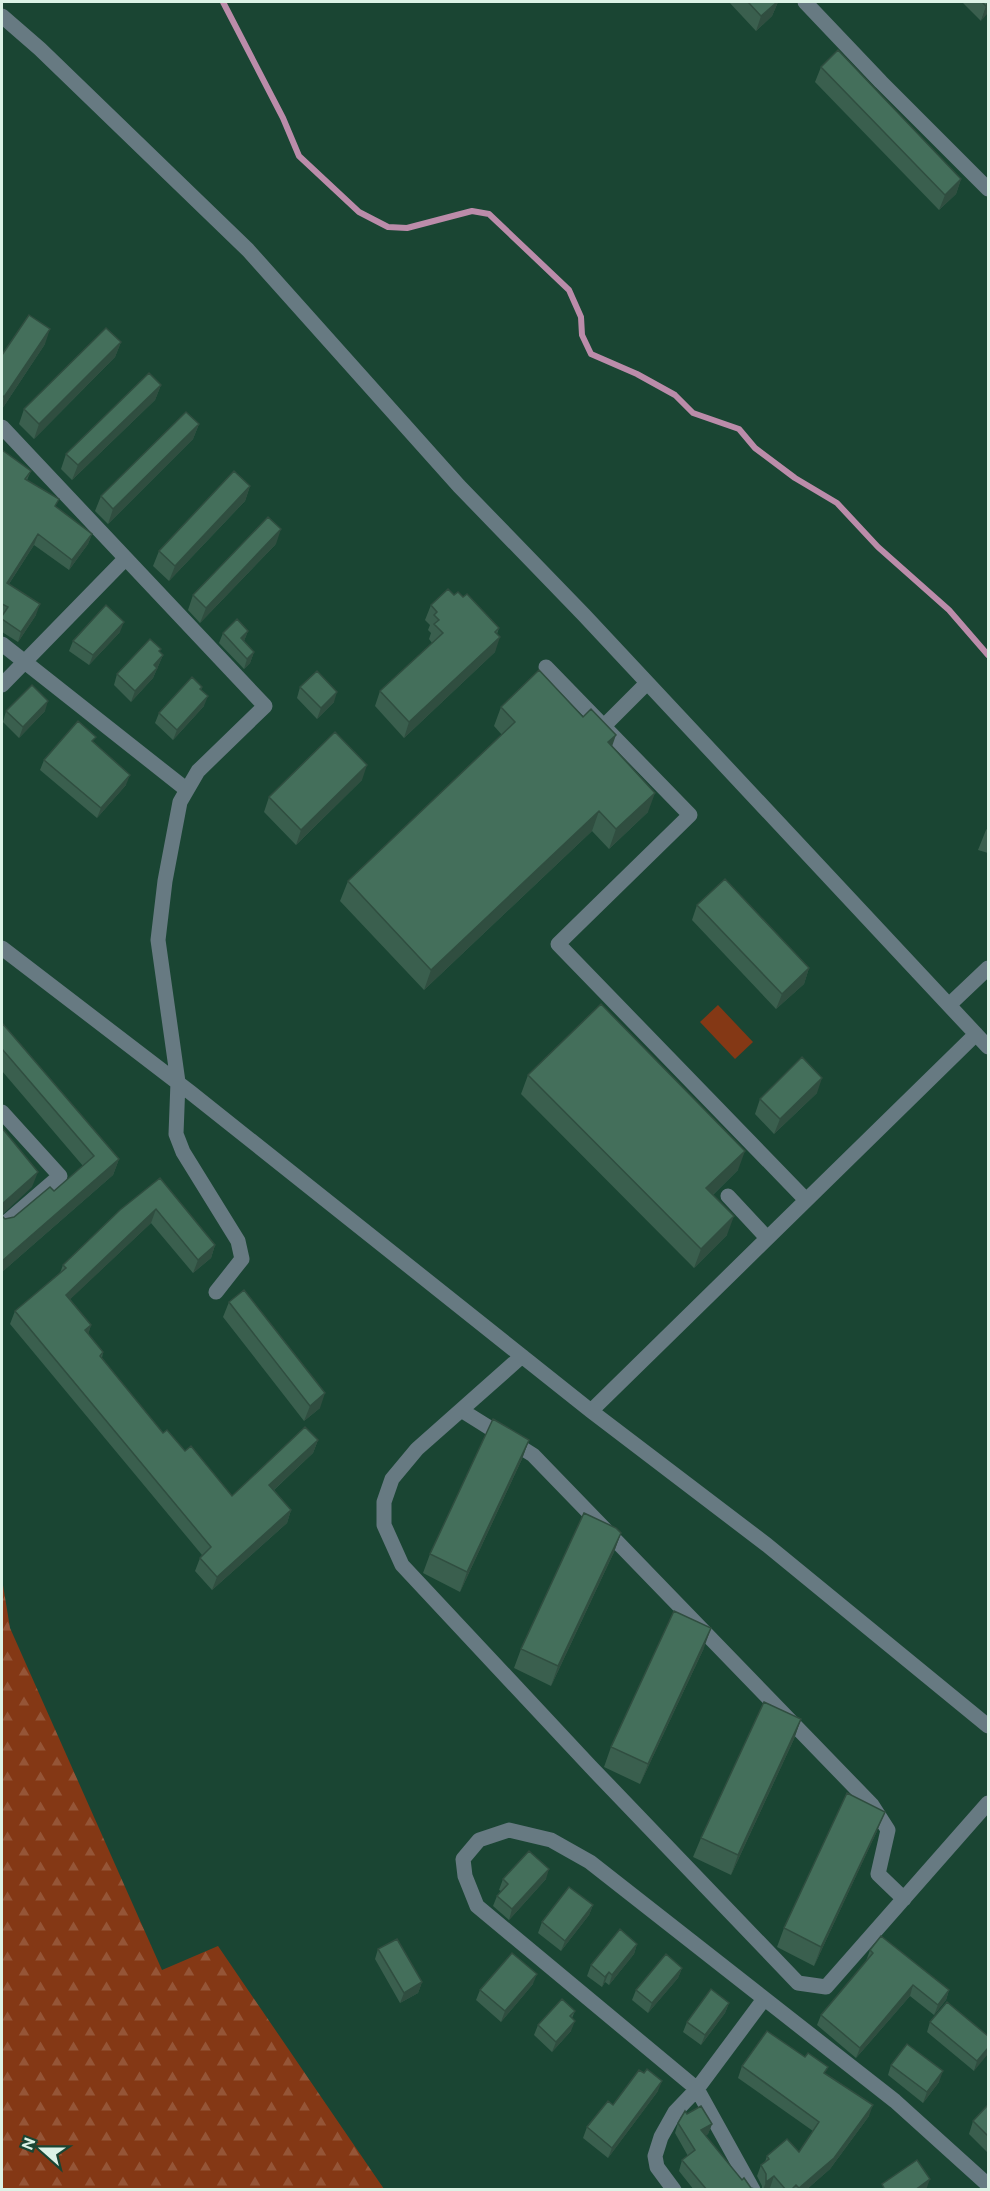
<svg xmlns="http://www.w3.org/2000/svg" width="990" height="2191" viewBox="0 0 990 2191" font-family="Ubuntu,sans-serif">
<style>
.forest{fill:url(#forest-firs)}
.pitch{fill:#843815}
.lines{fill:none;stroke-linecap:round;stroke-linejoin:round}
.stream{stroke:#bb8caa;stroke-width:6}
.minor{stroke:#677a82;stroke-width:15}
.wall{fill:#3a5f4e}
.shaded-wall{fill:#304e40}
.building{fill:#446f5b;stroke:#304e40;stroke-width:1.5}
</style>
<defs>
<pattern id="forest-firs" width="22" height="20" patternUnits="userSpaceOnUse" patternTransform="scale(1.5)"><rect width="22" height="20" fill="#843815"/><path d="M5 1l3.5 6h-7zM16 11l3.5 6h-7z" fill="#955537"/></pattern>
</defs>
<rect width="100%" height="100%" fill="#1a4533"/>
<!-- forest -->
<path class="forest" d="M2,1579l8,49 152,342 56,-24 166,243h-382z"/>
<!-- pitch -->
<path class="pitch" d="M718,1005l35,37 -18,17 -35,-37z"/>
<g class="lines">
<!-- stream -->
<path class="stream" d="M223,2l60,116 16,38 60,56 29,15 19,1 65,-17 17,3 80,76 12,27 1,18 9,19 46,20 38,21 18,18 46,16 16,19 40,30 42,25 41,44 71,63 39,45"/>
<!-- minor -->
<path class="minor" d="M805,2l76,80 107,107
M2,16l38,33 208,201 211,236 125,129 404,432
M2,427l263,279 -67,65 -18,31 -15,79 -7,59 20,142 -2,52 7,18 55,89 4,18 -26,33
M2,644l185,146
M546,667l144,148 -132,129 248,256
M2,685l123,-126
M604,726l43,-43
M2,948l188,144 401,319 176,134 221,181
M949,1005l39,-37
M2,1112l58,64 -58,50
M728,1196l39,42
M522,1356l-105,93 -25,30 -8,23v23l18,40 188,201 208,217 28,4 162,-184
M461,1410l72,45 339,350 16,25 -10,44 26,25
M591,1411l385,-377
M674,2190l-17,-23 -2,-11 6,-19 14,-25 22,-23 67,-90
M753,2190l-56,-101 -220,-183 -12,-30 -2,-17 16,-19 30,-10 42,10 39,22 305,239 93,84"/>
</g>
<!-- wall -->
<path class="wall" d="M729,2h49l-6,14 -16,15z
M962,2h26l-7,19z
M821,67l140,112 -5,15 -17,16 -124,-128z
M121,342l-6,15 -81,82 -15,-15 5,-15z
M45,344l-43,65v-54z
M161,385l-6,15 -83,80 -11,-11 5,-15z
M199,424l-6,15 -85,85 -13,-13 6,-15z
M2,450l29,21 -4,9 29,27 36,27 -4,10 -19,26 -35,-25 -25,39 27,31 -18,27 -16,-10z
M250,486l-5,15 -76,80 -16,-15 6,-15z
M276,544l-76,79 -12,-13 5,-15z
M454,595l9,2 36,31 -2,6 -2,18 -91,86 -29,-32 5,-15 52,-48 -3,-4 2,-6 -3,-3 2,-5 -5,-5 6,-15z
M248,631l-4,10 10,11 -4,11 -6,6 -25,-26 4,-10z
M120,632l-31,33 -20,-14 4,-10z
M161,649l-2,3 4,3 -10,23 -22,24 -17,-17 3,-11z
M202,687l-1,3 3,16 -31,34 -18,-17 4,-10z
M300,687l34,15 -17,17 -20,-21z
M501,707l111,40 36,65 -39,37 -17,-18 -168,159 -84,-89 8,-20 154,-146 -8,-9z
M6,711h39l-26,27 -16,-16z
M94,742l32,43 -29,33 -57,-48 4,-10z
M362,780l-66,65 -32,-33 5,-15z
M988,828v25l-10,-3 8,-20z
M697,905l112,63 -5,16 -28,25 -84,-89z
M2,1023l117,136 -6,16 -111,97 3,-53 9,-2 40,-26 29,-25 -81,-95z
M528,1075l210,95 -25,25 14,40 -33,33 -173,-174z
M817,1093l-43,41 -19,-20 5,-15z
M160,1178l55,67 -4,13 -18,15 -42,-50 -81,76 21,26 -3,9 15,18 -1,6 61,75 22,18 47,45 86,-56 -5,13 -39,37 17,20 -4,13 -75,67 -17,-19 5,-13 2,-3 -192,-231 5,-13 45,-38 3,-8z
M229,1302l91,106 -16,13 -81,-104z
M529,1440l-7,19 -62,133 -37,-19 7,-19z
M621,1533l-7,19 -63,134 -37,-18 7,-19z
M704,1648l-64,136 -36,-17 7,-20z
M801,1719l-7,20 -63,136 -38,-18 8,-19z
M877,1831l-63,135 -37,-19 7,-19z
M503,1879h43l-37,41 -16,-14 4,-10 4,-5 -2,-1z
M593,1905l-4,10 -28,36 -23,-18 4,-11z
M637,1944l-3,10 -25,31 -4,-3 -3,5 -15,-11 4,-11z
M378,1949l44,33 -4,11 -18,10 -25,-44z
M870,1950l79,40 -3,10 -12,15 -24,-19 -54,62 -39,-33 4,-10 46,-54h-1z
M682,1968l-4,10 -30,35 -16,-13 4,-10z
M533,1984l-32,38 -25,-22 4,-10z
M729,2003l-4,10 -24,32 -18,-13 4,-10z
M575,2011l-3,7 -1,13 -19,21 -18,-17 4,-10z
M930,2022l58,14 -14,35 -47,-39z
M891,2065l48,17 -16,21 -35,-28z
M742,2066l83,8 44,42 -39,53 -24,21h-34l-2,-2 -2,2h-6v-4l-5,-10 4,-11 4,-3 2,-6 32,-4 14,-21 -75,-53z
M658,2091l-50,67 -25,-20 4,-11 26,-22z
M988,2105v48l-19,-19 4,-13z
M687,2114l25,10 -4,10 -3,2 37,44 9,8 7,2h-64l-15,-19 3,-11 6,-4 -13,-23 3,-10z"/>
<!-- shaded-wall -->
<path class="shaded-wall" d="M778,2l-6,14 -16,15 5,-15z
M988,3v10l-7,8 5,-15z
M961,179l-5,15 -17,16 6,-15z
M50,329l-5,15 -43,65v-4l2,-8z
M121,342l-6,15 -81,82 5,-15z
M161,385l-6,15 -83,80 6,-15z
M199,424l-6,15 -85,85 5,-15z
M250,486l-5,15 -76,80 6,-15z
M281,529l-5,15 -76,79 6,-15z
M38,534l-4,11 -31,48 4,-10z
M92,534l-4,10 -19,26 3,-10z
M40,604l-4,11 -18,27 3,-10z
M124,622l-4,10 -31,33 4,-10z
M248,631l-4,10 -3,-3z
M500,637l-5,15 -91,86 5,-16z
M254,652l-4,11 -6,6 3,-10z
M163,655l-10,23 -22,24 4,-11 19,-26z
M337,692l-3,10 -17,17 4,-11z
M208,696l-4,10 -31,34 4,-10z
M48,701l-3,10 -26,27 4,-11z
M616,735l-7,20 -1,-13z
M367,765l-5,15 -66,65 5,-15z
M130,775l-4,10 -29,33 4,-10z
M655,793l-7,19 -39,37 7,-20z
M599,811l-7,20 -168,159 7,-20z
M809,968l-5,16 -28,25 6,-15z
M822,1078l-5,15 -43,41 6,-15z
M745,1151l-7,19 -39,38 7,-20z
M119,1159l-6,16 -111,97v-11z
M38,1172l-6,15 -30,28v-11z
M156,1209l-5,14 -90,85 5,-13z
M734,1216l-7,19 -33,33 7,-19z
M215,1245l-4,13 -18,15 5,-13z
M91,1325l-4,13 -2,-8z
M325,1393l-5,15 -16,13 6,-15z
M318,1440l-5,13 -48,45 4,-13z
M529,1440l-7,19 -62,133 7,-20z
M291,1510l-4,13 -75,67 5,-13z
M621,1533l-7,19 -63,134 7,-20z
M711,1628l-7,20 -64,136 8,-20z
M801,1719l-7,20 -63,136 7,-20z
M885,1812l-8,19 -63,135 7,-19z
M549,1869l-3,10 -37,41 3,-11z
M593,1905l-4,10 -28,36 4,-10z
M637,1944l-3,10 -25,31 3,-10z
M682,1968l-4,10 -30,35 4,-10z
M609,1972l-4,10 -3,5 3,-10z
M537,1974l-4,10 -32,38 4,-11z
M422,1982l-4,11 -18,10 4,-10z
M913,1985l-3,11 -54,62 4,-10z
M949,1990l-3,10 -12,15 4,-10z
M729,2003l-4,10 -24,32 4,-10z
M575,2021l-4,10 -19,21 4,-10z
M988,2048v6l-14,17 3,-10z
M943,2071l-4,11 -16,21 4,-11z
M662,2081l-4,10 -50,67 4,-10z
M873,2105l-4,11 -39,53 -24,21h-8z
M712,2124l-4,10 -11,7 4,-11z
M774,2176l-4,12 -2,2h-5l3,-8z
M930,2179l-4,11h-11z"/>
<!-- building -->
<path class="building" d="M748,2h29l-16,14z
M982,2h6v1l-2,3z
M838,50l123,129 -16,16 -124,-128z
M29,315l21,14 -46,68 -2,-2v-40z
M106,328l15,14 -82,82 -15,-15z
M149,373l12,12 -83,80 -12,-11z
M186,412l13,12 -86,85 -12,-13z
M2,450l29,21 -6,8 34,20 -4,7 37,28 -20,26 -34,-26 -31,49 33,21 -19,28 -19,-13v-3l6,-9 -6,-3z
M234,471l16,15 -75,80 -16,-15z
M268,517l13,12 -75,79 -13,-13z
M448,589l6,6 4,-3 5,5 4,-3 32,34 -4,4 5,5 -91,85 -29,-31 63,-58 -9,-9 5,-4 -5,-5 3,-3 -6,-7z
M106,605l18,17 -31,33 -20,-14z
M237,619l11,12 -7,7 13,14 -7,7 -24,-26z
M150,639l11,10 -2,2 4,4 -9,10 3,3 -22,23 -18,-17z
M539,670l44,47 8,-8 25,26 -8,7 47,51 -39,36 -17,-18 -168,159 -83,-89 167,-159 -14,-15z
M317,671l20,21 -16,16 -21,-21z
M192,677l10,10 -2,2 8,7 -31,34 -18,-17z
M32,685l16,16 -25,26 -17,-16z
M78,721l18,16 -4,4 38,34 -29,33 -57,-48z
M335,732l32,33 -66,65 -32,-33z
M725,879l84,89 -27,26 -85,-89z
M601,1004l144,147 -39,37 28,28 -33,33 -173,-174z
M2,1023l117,136 -117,102v-45l3,3 9,-2 36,-30 4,4 40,-35 -92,-107z
M802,1057l20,21 -42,41 -20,-20z
M2,1128l36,44 -36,32z
M160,1178l55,67 -17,15 -42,-51 -90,86 25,30 -6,5 18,22 -3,4 63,77 4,-3 18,21 6,-5 41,50 73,-69 13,13 -49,45 22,25 -74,67 -17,-19 11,-11 -196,-236 51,-43 -3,-3 57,-55z
M244,1290l81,103 -15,13 -81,-104z
M493,1419l36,21 -62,132 -37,-18z
M584,1513l32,15 5,5 -63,133 -37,-17z
M674,1611l37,17 -63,136 -37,-17z
M764,1702l37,17 -63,136 -37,-17z
M847,1793l38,19 -64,135 -37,-19z
M529,1851l20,18 -37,40 -15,-13 11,-12 -5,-5z
M569,1887l24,18 -28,36 -23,-19z
M620,1929l17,15 -25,31 -3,-3 -4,5 -14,-12z
M881,1936l68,54 -11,15 -25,-20 -53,63 -39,-33 52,-62 -3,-3z
M397,1939l25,43 -18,11 -26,-44z
M512,1953l25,21 -32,37 -25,-21z
M666,1954l16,14 -30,35 -16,-13z
M711,1989l18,14 -24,32 -18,-13z
M562,1999l13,12 -5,5 5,5 -19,21 -18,-17z
M947,2002l41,34v12l-11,13 -47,-39z
M767,2031l38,26 3,-4 20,14 -4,6 49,32 -39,53 -35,30 -3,-3 -5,5h-5l-12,-14 -8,6v-8l-5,-9 8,-6 -2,-3 20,-17 12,13 20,-30 -77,-56z
M907,2044l36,27 -16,21 -36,-27z
M647,2069l15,12 -50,67 -25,-21 21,-26 5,4 26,-35 5,3z
M988,2105v31l-15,-15z
M701,2106l11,18 -11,6 41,50 2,-2 7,10 7,2h-51l-25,-30 13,-10 -17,-27 7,-12 2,3z
M917,2160l13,19 -15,11h-30l-3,-6z"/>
<!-- border -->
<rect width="990" height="2191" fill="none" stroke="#dcf2e6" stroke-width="6"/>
<!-- north arrow -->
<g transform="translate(42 2149) rotate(291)" stroke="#1a4533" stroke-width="4.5" paint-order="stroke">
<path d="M0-4.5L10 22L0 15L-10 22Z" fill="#dcf2e6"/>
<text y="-9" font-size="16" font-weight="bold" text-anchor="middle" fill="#dcf2e6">N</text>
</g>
</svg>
